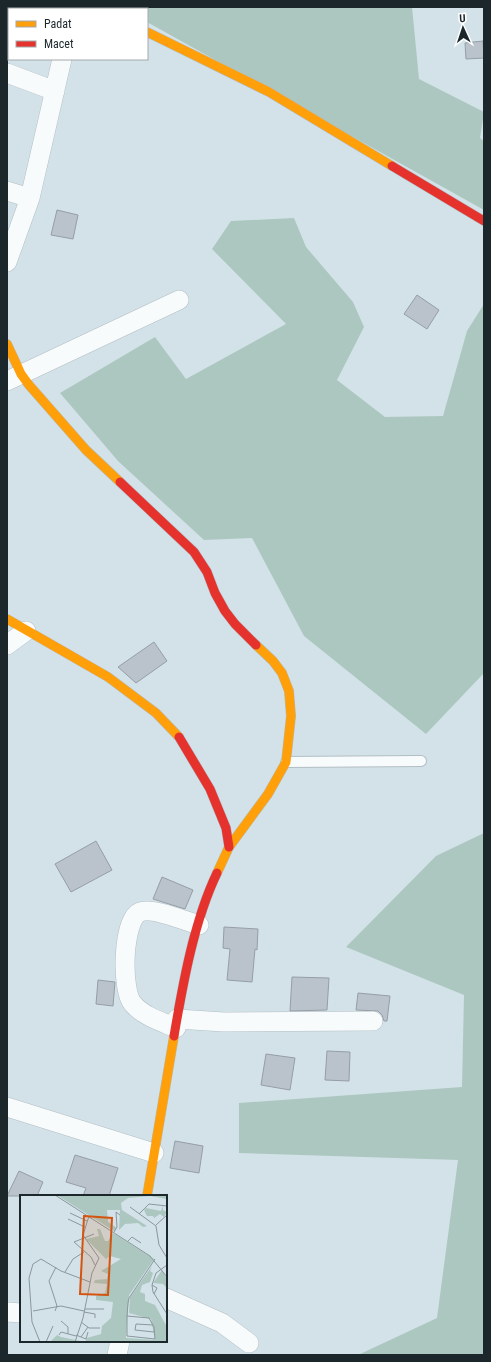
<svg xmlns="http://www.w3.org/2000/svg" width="491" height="1362" viewBox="0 0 491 1362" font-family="'Roboto Condensed',sans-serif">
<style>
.forest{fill:#acc7bf}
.building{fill:#bac3cb;stroke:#959ea5}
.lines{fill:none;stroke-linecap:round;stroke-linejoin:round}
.lane-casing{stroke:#b2bec4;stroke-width:12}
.street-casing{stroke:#b2bec4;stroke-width:20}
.slow-casing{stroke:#b2bec4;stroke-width:10}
.jam-casing{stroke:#b2bec4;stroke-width:10}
.lane{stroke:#f8fbfc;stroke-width:10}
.street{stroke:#f8fbfc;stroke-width:19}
.slow{stroke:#ff9f0a;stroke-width:9}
.jam{stroke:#e5322d;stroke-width:9}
.inset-road{fill:none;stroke:#8a979d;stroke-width:1}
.view{fill:#d4540f;fill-opacity:0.15;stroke:#d4540f;stroke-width:2}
.inset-edge{fill:none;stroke:#1c272c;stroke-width:2}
</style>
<rect width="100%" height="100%" fill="#d3e2e9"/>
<!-- forest -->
<path class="forest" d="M120,7h292l7,72 65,33 -4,26 4,3v69l-337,-188v-13h-23z
M294,218l12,29 47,55 11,25 -27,53 48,37 58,-1 24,-85 17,-27v369l-58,61 -122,-98 -52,-98 -48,2 -86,-79 -58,-68 95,-56 31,42 100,-55 -74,-75 19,-28z
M484,833v522h-126l79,-37 21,-158 -219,-7v-50l223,-16 2,-92 -118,-48 90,-91z"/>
<!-- building -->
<path class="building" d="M483,41l1,17 -18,1 -1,-16z
M57,210l21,5 -5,24 -22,-4z
M417,295l22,15 -12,19 -23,-15z
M154,642l13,19 -31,22 -18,-16z
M96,841l16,29 -41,22 -16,-28z
M162,877l31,13 -8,19 -32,-10z
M224,927l34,2 -1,21 -2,-1 -3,33 -25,-2 3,-31 -7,-1z
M292,977l37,1 -2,32 -37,1z
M98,980l17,2 -2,24 -17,-2z
M358,993l32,3 -3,25h-3l-2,-6 -4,-4 -22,-1z
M327,1051l23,1 -1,29 -24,-1z
M266,1054l29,4 -5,32 -29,-5z
M175,1141l28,5 -4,27 -29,-5z
M75,1155l43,13 -9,28h-26l3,-8 -20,-6z
M19,1171l24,11 -6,14h-30z"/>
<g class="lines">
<defs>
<path id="lane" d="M286,762l135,-1"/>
<path id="street" d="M95,7l4,2
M75,9v-2
M7,73l48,18
M7,191l23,7
M7,262l23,-64 32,-139
M7,381l172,-81
M7,645l19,-14
M177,1019l47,3 149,-1
M176,1028c-14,-6 -33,-12 -43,-24 -12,-13 -11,-84 7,-92 12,-5 45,9 59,13
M7,1107l147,46
M166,1298l56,25 27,20
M7,1312l14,1
M117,1355l3,-14"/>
<path id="slow" d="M147,32l122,60 123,74
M7,344l14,30 8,11 57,65 34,32
M7,619l101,58 48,36 23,24
M217,873l12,-26 39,-53 18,-32 5,-46 -2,-25 -7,-18 -9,-12 -17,-16
M147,1196l27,-160"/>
<path id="jam" d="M392,166l92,55
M120,482l74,70 13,20 8,21 10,18 10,13 21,21
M179,737l31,52 16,39 3,19
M174,1036c9,-53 20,-115 43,-163"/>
</defs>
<!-- lane casing -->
<use href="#lane" class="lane-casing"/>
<!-- street casing -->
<use href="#street" class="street-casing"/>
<!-- slow casing -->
<use href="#slow" class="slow-casing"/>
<!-- jam casing -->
<use href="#jam" class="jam-casing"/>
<!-- lane -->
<use href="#lane" class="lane"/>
<!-- street -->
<use href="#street" class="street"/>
<!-- slow -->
<use href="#slow" class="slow"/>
<!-- jam -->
<use href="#jam" class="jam"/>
</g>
<!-- overview -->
<g transform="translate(20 1195)">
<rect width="147" height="147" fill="#d3e2e9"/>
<path d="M37,0h110v4l-17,-3 -22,2 -7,5 1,7 25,16 -4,1 -5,-4 -13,1 -6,6 1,-20h-13l1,12 9,6 -3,3zM143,11v4l4,2 -3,5 -4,-3 -6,4 -1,-2h-6l-3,-6 2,-2 15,3zM77,34h3l5,12h3l5,-8 41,26 -25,36 -3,43 29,2 -4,-21 -22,-6 1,-16 22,-31 -2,5 3,2 -3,9 -8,3 -2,7 5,2v7l10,4 12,22v15h-82l2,-4 14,-4 1,-8 9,-8 2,-16 -17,-2v-4l9,-3 2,-9 -13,-1 1,-3 12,-1 1,-5 -7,-3 20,-12 -11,-3 -4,3 -20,-20 13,-3zM142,75l5,9v9l-4,-4 -10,-1zM37,140l4,2 24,5h-35z" fill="#acc7bf"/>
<path class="inset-road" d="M35,0l95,61 17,21M110,12l26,19 3,19 8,13M50,18l17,8M119,19l10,-10 18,2M48,24l17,8M136,30l11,-10M94,37l3,-5 -1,-15 4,3M74,39l-20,8 17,15 4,8M108,46l4,-4 9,6M147,70l-11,8 -4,12 1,7 14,22M45,77l8,-13 11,-7M132,90l5,3 -3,6M65,114h19M13,116l28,-5 23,5M35,116l2,-5 -8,-25 7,-14M64,117l11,2v4M107,121l22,2 5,9 1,12 -28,-3v-20l1,-13 1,-5 26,-39M41,126l7,6v7M61,127l8,6h11M133,130l-17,-1 -1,6 19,2M39,140l2,-3 15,4M56,140l10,4 2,-7M61,142l7,-10M20,147l-8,-20 -3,-44 4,-14 8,-5 20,12 29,11M26,147l7,-16M55,147l8,-24 9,-45 7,-15 -16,-23 6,-19"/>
<path class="view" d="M64,21l28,2 -4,77 -28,-1z"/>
<rect width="147" height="147" class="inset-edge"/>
</g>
<!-- border -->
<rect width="491" height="1362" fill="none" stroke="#1c272c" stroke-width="16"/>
<!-- legend -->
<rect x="8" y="8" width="140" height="52" fill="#ffffff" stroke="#a4a9ab"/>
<rect x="16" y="21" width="20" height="6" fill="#ff9f0a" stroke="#a4a9ab"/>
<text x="44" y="28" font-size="12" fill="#1c272c">Padat</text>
<rect x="16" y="41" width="20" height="6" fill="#e5322d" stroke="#a4a9ab"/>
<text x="44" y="48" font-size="12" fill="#1c272c">Macet</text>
<!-- north arrow -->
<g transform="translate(463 28) rotate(357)" stroke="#ffffff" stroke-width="3" paint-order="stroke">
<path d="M0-3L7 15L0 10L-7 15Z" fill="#1c272c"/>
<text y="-6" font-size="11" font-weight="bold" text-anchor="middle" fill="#1c272c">U</text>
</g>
</svg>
